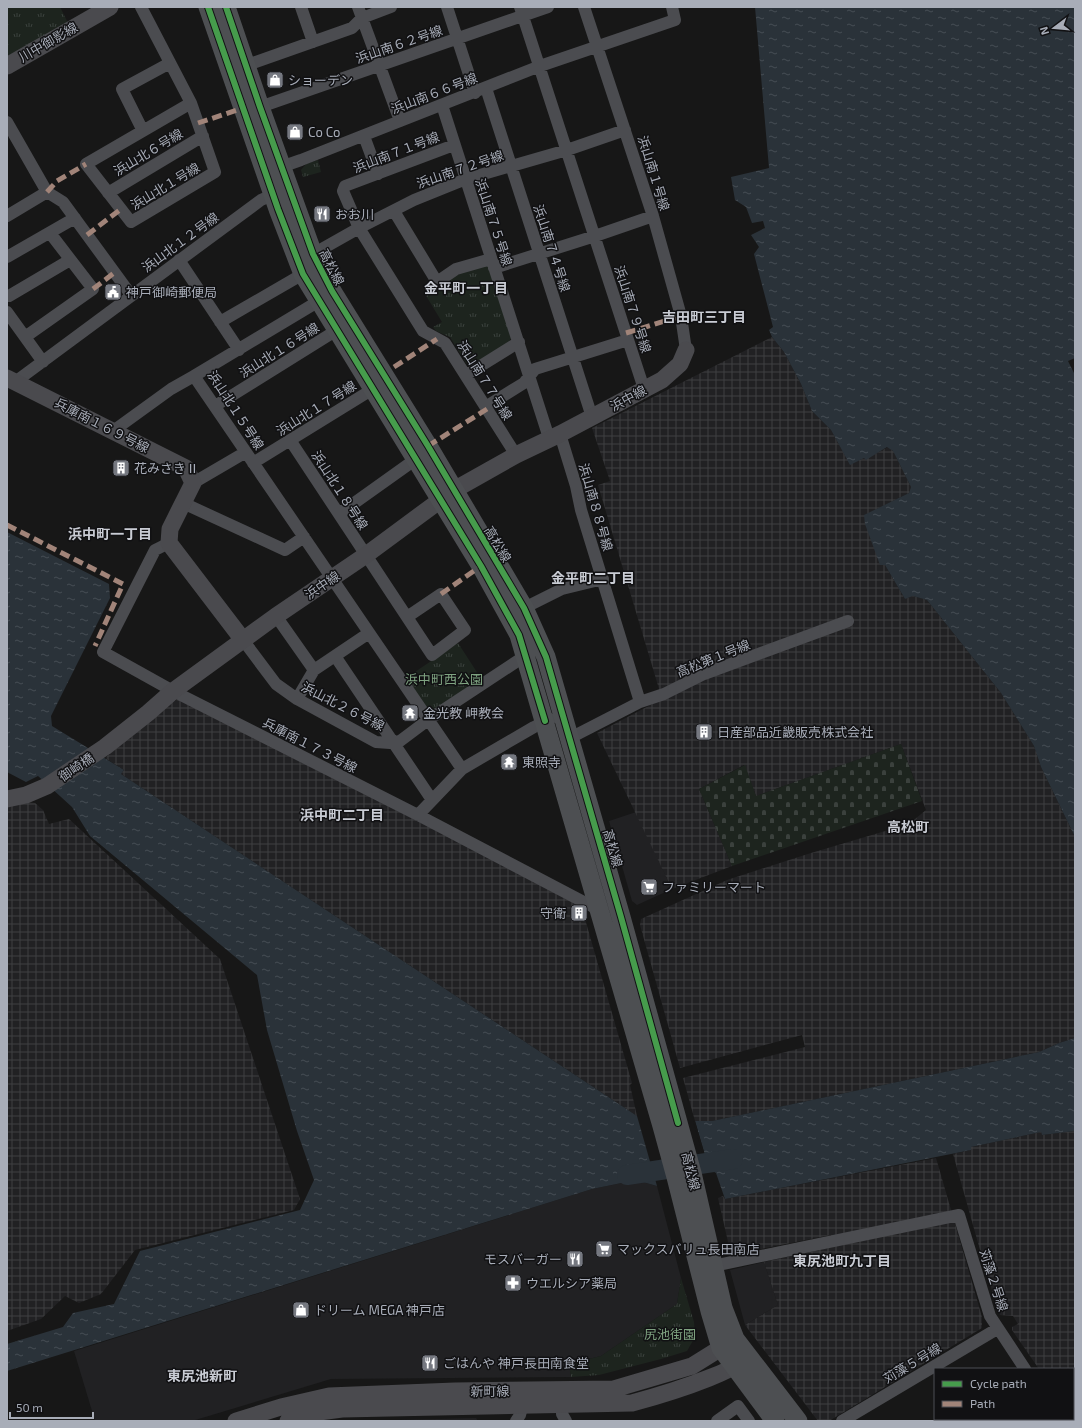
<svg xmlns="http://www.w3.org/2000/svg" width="1082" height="1428" viewBox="0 0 1082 1428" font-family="'Exo 2','Noto Sans JP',sans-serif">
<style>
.built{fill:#212123}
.industrial{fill:url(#industrial-grid)}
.grass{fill:url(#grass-tufts)}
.cemetery{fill:url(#cemetery-stones)}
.water{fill:url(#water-ripples)}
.pier{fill:#171717}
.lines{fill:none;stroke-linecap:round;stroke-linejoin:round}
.river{stroke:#2a3239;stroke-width:20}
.street{stroke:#4b4c50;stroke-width:12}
.secondary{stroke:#4a4a4e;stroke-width:17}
.primary{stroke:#4d4f52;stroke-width:19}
.quiet{stroke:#a18479;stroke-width:5;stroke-dasharray:10 5;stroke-linecap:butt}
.cycleway-casing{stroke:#111113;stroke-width:8}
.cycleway{stroke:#469c4c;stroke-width:6}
.labels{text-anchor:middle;stroke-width:3;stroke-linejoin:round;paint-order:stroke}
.street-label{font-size:13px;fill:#a8adb8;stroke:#111113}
.poi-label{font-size:13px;fill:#a8adb8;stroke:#111113;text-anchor:start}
.park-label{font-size:13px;fill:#7fa381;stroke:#111113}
.neighbourhood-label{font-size:14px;font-weight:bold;fill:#c9ccd4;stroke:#111113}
</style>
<defs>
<pattern id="industrial-grid" width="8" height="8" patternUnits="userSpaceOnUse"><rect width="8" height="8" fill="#212123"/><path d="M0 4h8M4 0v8" fill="none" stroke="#3e3f41"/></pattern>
<pattern id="grass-tufts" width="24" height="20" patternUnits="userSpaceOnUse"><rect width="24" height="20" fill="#1d241e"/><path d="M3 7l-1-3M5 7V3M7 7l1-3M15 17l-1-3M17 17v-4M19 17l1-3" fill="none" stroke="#3b413d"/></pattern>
<pattern id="cemetery-stones" width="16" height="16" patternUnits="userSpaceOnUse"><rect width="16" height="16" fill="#1d241e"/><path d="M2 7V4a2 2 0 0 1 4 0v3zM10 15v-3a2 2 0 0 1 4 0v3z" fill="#3b413d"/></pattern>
<pattern id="water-ripples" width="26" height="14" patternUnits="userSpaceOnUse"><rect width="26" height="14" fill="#2a3239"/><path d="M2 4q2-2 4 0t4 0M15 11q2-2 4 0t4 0" fill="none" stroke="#464d54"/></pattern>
</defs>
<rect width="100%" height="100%" fill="#171717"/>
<!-- built -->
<path class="built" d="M636,812l36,77 -35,16 -5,-4 -23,-80z
M636,1180l21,6 24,92 -4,26 -76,52 -32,8 2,13 -240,2 -139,42h-97l-21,-70 518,-162z
M764,1262l14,43 -33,20 -15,-55z
M476,1418l2,3h-96l14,-1z"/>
<!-- industrial -->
<path class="industrial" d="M772,337l12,15 17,32 11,27 19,19 19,34 14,-6 2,1 22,-12 5,4 18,36 -2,6 -44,22 20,50 20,34 8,-3 14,4 74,93 33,53 7,21 34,70v201l-16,5 -20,9 -327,69h-17l-12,-43 122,-31 -3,-12 -122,33 -40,-143 1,-6 86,-39 84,-27 98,-29 17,-14 -25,-66 -145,52 -12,-31 -45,24 33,77 -60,23 -75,-156 65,-34 -64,-214 12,-4 -18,-53z
M181,699l400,206 51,178 -2,2 7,31 -516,-342 3,-4 -19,-12 47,-39 17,-16z
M23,801l12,2 8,7 6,14 20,-5 151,140 80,240 -6,11 -159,40 -34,44 -22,9 -14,-7 -24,23 -34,12v-527z
M1075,1131v288l-2,-3v-47h-34l-27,-39v-3l6,-3 -5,-8 -13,-1 -13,-40 -34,-121 18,-4v-3l70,-15 1,3z
M936,1158l46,159v11l-153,93h-11l-73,-96 33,-20 -14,-43 69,-15 -2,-12 -100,20 -13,-57 5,-2 2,3z"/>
<!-- grass -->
<path class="grass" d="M7,7h53l9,18 -62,35z
M318,160l3,12 -18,5 -2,-7 5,-6z
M485,263l5,3 22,70 -3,6 -36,23 -7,-2 -16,-26 -14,-6 -3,-4 9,-5 -17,-28 32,-22z
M458,643l24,37 -52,35 -24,-37z
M681,1278l13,44 1,15 -8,14 -26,8 -62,16 -28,2 -2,-13 32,-8 76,-52z"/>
<!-- cemetery -->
<path class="cemetery" d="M901,744l21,57 -190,65 -33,-77 46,-24 11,31z"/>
<!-- water -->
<path class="water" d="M755,7h320v351l-7,3 7,14v462l-34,-70 -7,-21 -33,-53 -74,-93 -14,-4 -8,3 -20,-34h-5l-15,-41 -1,-9 45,-22 2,-6 -18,-36 -6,-4 -21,13 -2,-2 -14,7 -19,-35 -19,-19 -11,-27 -17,-32 -12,-15 -3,-7 4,-3 -19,-73 5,-7 -8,-12 14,-7 -2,-7 -11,2 -6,-16 -11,-7 -4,-23 38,-9z
M7,532l102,52 1,14 -59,118 1,10 72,44 -3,4 516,342 20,70 -21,-6 -44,9 -585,182v-27l56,-17 10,-14 41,-9 26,-53 160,-41 14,-30 -17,-49 -30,-101 -10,-55 -167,-139 -18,-29 -34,-31 -12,6 -19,-10z
M1075,1038v93l-33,4 -1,-3 -70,15v3l-246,49 -9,-26 -7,-4 -14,-48h17l327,-69 20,-9z"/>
<!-- pier -->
<path class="pier" d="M693,1121h2l14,48 -2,1z"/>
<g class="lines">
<!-- river -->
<path class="river" d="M627,1175l106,-16"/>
<!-- street -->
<path class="street" d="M141,7l50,96 24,69 -84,50 -45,-58 105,-61
M301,7l12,35
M358,7l42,114
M447,7l28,86
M520,7l124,382
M584,7l69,209 28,100 5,34
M247,65l105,-37 10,-10 29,-11
M486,88l106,329
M442,105l107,333
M260,107l288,-100
M7,122l40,70 16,10 68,93
M143,131l-21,-42 48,-26
M364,136l14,38
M454,145l-109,41 -2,5 16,37 64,103 22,12 71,112
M281,167l20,-7 239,-94 135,-46 -3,-13
M108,193l95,-57
M394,211l43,71 19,-13 35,-10
M7,216l40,-24
M313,254l46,-26 55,-28 52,-21 101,-29 58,-20
M7,257l68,-39
M179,260l60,90
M494,268l101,-32 58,-20
M9,296l61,-36
M319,301l-125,75 268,393
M7,312l36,50
M220,322l83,-48
M25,337l68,-48 -43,-56
M466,375l53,-33
M15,382l246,-182 18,-8
M215,406l122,-76
M487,409l3,-5 34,-21 11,-14 93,-29
M113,431l58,-42 23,-13
M560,434l16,52 5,24 59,192
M290,440l142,215 33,-25 -24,-36 -34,23
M253,463l120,-74
M193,483l53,-31
M183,503l102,47 19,-13
M339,514l77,-55
M169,543l-14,7 -52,102 70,39 245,124 183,96
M524,608l38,-19 41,-10
M276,616l38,54
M243,640l33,44 21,15 79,43 14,1 10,-2 28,-21 97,-64
M335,656l97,144
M297,699l17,-29 55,-37
M570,738l70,-36 24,-8 40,-20 144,-53
M418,815l44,-46 72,-42 16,-8
M713,1266l246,-51 31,101 35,53
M563,1404l-1,10 4,7
M1060,1419l2,2
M516,1421l4,-6 3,-11
M717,1421l21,-15 11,15
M842,1421l155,-92"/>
<!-- secondary -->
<path class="secondary" d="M7,66l103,-59
M7,378l179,90 7,15 -23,46 -1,14 74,97
M7,799l19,-4 21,-9 58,-39 43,-34 25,-22 103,-75 90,-61 88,-65 62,-35 44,-21 102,-54 18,-16 6,-14
M236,1421l45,-14 48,-11 126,-5 159,-2 78,-23 40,-25
M288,1421l31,-9 23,-3 290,-6c26,-7 52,-15 77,-25 13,-5 25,-10 36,-18"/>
<!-- primary -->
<path class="primary" d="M208,7l70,202 25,65 178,292 38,69 143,491 14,51 34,134 11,37 54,73
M226,7l34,100 53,147 19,37 96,155 96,162 22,49 75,260 71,256 31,135 12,31 63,82"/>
<!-- quiet -->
<path class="quiet" d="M198,123l45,-15
M47,192l10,-11 29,-17
M87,235l34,-26
M93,289l21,-16
M626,333l55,-17
M394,367l43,-28
M428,446l59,-37
M7,525l116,59 -28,62
M441,594l40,-28"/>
<defs>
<path id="cycleway" d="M208,7l70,202 25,65 178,292 38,69 26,86
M226,7l34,100 53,147 19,37 96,155 96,162 22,49 75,260 57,206"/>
</defs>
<!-- cycleway casing -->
<use href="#cycleway" class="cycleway-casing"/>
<!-- cycleway -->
<use href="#cycleway" class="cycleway"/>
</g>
<!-- icons -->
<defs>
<symbol id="shop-square" viewBox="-11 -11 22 22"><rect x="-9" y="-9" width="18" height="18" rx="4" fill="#757880" stroke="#111113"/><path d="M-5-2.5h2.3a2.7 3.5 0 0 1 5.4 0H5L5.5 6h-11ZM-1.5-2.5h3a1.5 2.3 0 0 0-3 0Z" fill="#fff"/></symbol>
<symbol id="restaurant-square" viewBox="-11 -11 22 22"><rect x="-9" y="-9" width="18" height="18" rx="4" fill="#757880" stroke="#111113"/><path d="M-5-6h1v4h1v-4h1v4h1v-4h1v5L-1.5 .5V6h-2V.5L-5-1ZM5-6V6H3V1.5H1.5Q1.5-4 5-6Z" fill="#fff"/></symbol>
<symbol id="civic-square" viewBox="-11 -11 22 22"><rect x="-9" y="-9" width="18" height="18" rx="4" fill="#757880" stroke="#111113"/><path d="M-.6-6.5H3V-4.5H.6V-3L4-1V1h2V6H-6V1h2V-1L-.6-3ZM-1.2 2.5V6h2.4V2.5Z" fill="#fff"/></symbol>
<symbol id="building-square" viewBox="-11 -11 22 22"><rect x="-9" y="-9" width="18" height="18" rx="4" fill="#757880" stroke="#111113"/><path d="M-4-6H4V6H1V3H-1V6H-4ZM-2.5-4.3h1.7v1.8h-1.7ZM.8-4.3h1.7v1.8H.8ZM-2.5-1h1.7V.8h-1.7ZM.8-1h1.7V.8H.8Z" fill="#fff"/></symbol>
<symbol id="temple-square" viewBox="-11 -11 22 22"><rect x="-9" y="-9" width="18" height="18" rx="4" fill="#757880" stroke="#111113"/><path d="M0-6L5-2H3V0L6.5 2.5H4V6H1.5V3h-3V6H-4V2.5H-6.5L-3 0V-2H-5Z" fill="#fff"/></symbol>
<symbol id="supermarket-square" viewBox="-11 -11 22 22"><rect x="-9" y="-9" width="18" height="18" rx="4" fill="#757880" stroke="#111113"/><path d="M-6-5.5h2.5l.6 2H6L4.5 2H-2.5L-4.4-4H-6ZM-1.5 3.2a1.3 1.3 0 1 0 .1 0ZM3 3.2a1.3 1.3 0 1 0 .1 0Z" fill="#fff"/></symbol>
<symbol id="pharmacy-square" viewBox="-11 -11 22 22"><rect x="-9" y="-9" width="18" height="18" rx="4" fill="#757880" stroke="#111113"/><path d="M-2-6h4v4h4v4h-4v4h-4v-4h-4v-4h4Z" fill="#fff"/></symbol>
</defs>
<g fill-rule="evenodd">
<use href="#shop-square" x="265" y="70" width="20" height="20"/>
<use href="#shop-square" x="285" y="122" width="20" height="20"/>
<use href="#restaurant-square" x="312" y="204" width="20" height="20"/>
<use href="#civic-square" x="103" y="282" width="20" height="20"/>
<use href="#building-square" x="111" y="458" width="20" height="20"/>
<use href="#temple-square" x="400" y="703" width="20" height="20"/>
<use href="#building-square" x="694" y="722" width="20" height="20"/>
<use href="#temple-square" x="499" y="752" width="20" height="20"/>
<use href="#supermarket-square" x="639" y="877" width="20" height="20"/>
<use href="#building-square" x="569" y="903" width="20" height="20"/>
<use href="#supermarket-square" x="594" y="1239" width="20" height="20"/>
<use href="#restaurant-square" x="565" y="1249" width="20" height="20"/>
<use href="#pharmacy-square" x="503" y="1273" width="20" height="20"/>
<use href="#shop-square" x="291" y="1300" width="20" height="20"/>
<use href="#restaurant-square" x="420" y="1353" width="20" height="20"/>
</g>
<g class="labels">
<!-- street labels -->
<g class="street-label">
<text transform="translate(48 42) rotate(-30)" y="5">川中御影線</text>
<text transform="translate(399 44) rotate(-19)" y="5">浜山南６２号線</text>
<text transform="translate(434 93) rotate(-21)" y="5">浜山南６６号線</text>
<text transform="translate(148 152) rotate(-31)" y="5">浜山北６号線</text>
<text transform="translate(396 152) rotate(-21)" y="5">浜山南７１号線</text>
<text transform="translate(460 169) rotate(-19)" y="5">浜山南７２号線</text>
<text transform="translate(654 173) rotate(73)" y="5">浜山南１号線</text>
<text transform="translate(165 186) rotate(-31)" y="5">浜山北１号線</text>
<text transform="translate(494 222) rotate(72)" y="5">浜山南７５号線</text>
<text transform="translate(180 242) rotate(-36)" y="5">浜山北１２号線</text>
<text transform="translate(552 248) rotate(72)" y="5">浜山南７４号線</text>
<text transform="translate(332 267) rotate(63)" y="5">高松線</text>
<text transform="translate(633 309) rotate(72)" y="5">浜山南７９号線</text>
<text transform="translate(279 350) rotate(-32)" y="5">浜山北１６号線</text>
<text transform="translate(485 380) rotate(58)" y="5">浜山南７７号線</text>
<text transform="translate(628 398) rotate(-28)" y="5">浜中線</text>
<text transform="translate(316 408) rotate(-32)" y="5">浜山北１７号線</text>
<text transform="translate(236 410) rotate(57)" y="5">浜山北１５号線</text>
<text transform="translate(102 425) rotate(27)" y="5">兵庫南１６９号線</text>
<text transform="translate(340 490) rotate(57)" y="5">浜山北１８号線</text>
<text transform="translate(596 507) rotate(74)" y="5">浜山南８８号線</text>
<text transform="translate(498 544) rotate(59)" y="5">高松線</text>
<text transform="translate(322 585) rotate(-34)" y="5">浜中線</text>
<text transform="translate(713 658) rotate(-22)" y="5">高松第１号線</text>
<text transform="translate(343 706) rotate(27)" y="5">浜山北２６号線</text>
<text transform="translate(310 745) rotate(27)" y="5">兵庫南１７３号線</text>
<text transform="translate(76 767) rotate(-34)" y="5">御崎橋</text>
<text transform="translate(613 848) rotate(74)" y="5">高松線</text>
<text transform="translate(691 1171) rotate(76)" y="5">高松線</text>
<text transform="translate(994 1280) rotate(72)" y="5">苅藻２号線</text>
<text transform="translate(912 1363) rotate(-31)" y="5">苅藻５号線</text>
<text transform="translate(490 1391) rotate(-1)" y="5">新町線</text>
</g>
<!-- poi labels -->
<g class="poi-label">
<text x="288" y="85">ショーデン</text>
<text x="308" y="137">Co Co</text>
<text x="335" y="219">おお川</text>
<text x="126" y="297">神戸御崎郵便局</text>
<text x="134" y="473">花みさきⅡ</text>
<text x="423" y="718">金光教 岬教会</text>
<text x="717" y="737">日産部品近畿販売株式会社</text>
<text x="522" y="767">東照寺</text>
<text x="662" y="892">ファミリーマート</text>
<text x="566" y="918" text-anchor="end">守衛</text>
<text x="617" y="1254">マックスバリュ長田南店</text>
<text x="562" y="1264" text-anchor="end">モスバーガー</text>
<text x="526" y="1288">ウエルシア薬局</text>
<text x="314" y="1315">ドリーム MEGA 神戸店</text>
<text x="443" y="1368">ごはんや 神戸長田南食堂</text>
</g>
<!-- park labels -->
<g class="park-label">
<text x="444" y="684">浜中町西公園</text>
<text x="670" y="1339">尻池街園</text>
</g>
<!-- neighbourhood labels -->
<g class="neighbourhood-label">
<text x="466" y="293">金平町一丁目</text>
<text x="704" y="322">吉田町三丁目</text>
<text x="110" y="539">浜中町一丁目</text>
<text x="593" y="583">金平町二丁目</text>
<text x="342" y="820">浜中町二丁目</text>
<text x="908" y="832">高松町</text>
<text x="842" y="1266">東尻池町九丁目</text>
<text x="202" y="1381">東尻池新町</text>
</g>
</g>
<!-- border -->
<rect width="1082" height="1428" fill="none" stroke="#a8adb8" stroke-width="16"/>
<!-- legend -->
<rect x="934" y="1368" width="140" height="52" fill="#111113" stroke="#4d4f55"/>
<rect x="942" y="1381" width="20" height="6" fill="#469c4c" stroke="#4d4f55"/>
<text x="970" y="1388" font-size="12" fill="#a8adb8">Cycle path</text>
<rect x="942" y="1401" width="20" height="6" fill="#a18479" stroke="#4d4f55"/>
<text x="970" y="1408" font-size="12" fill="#a8adb8">Path</text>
<!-- north arrow -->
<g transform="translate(1054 28) rotate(254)" stroke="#111113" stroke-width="3" paint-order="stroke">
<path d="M0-3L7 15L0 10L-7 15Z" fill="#a8adb8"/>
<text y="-6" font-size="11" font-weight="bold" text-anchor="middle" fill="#a8adb8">N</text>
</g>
<!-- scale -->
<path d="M10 1412v6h83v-6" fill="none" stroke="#a8adb8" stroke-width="2"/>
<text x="16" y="1412" font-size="12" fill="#a8adb8" stroke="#111113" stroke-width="3" paint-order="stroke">50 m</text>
</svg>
